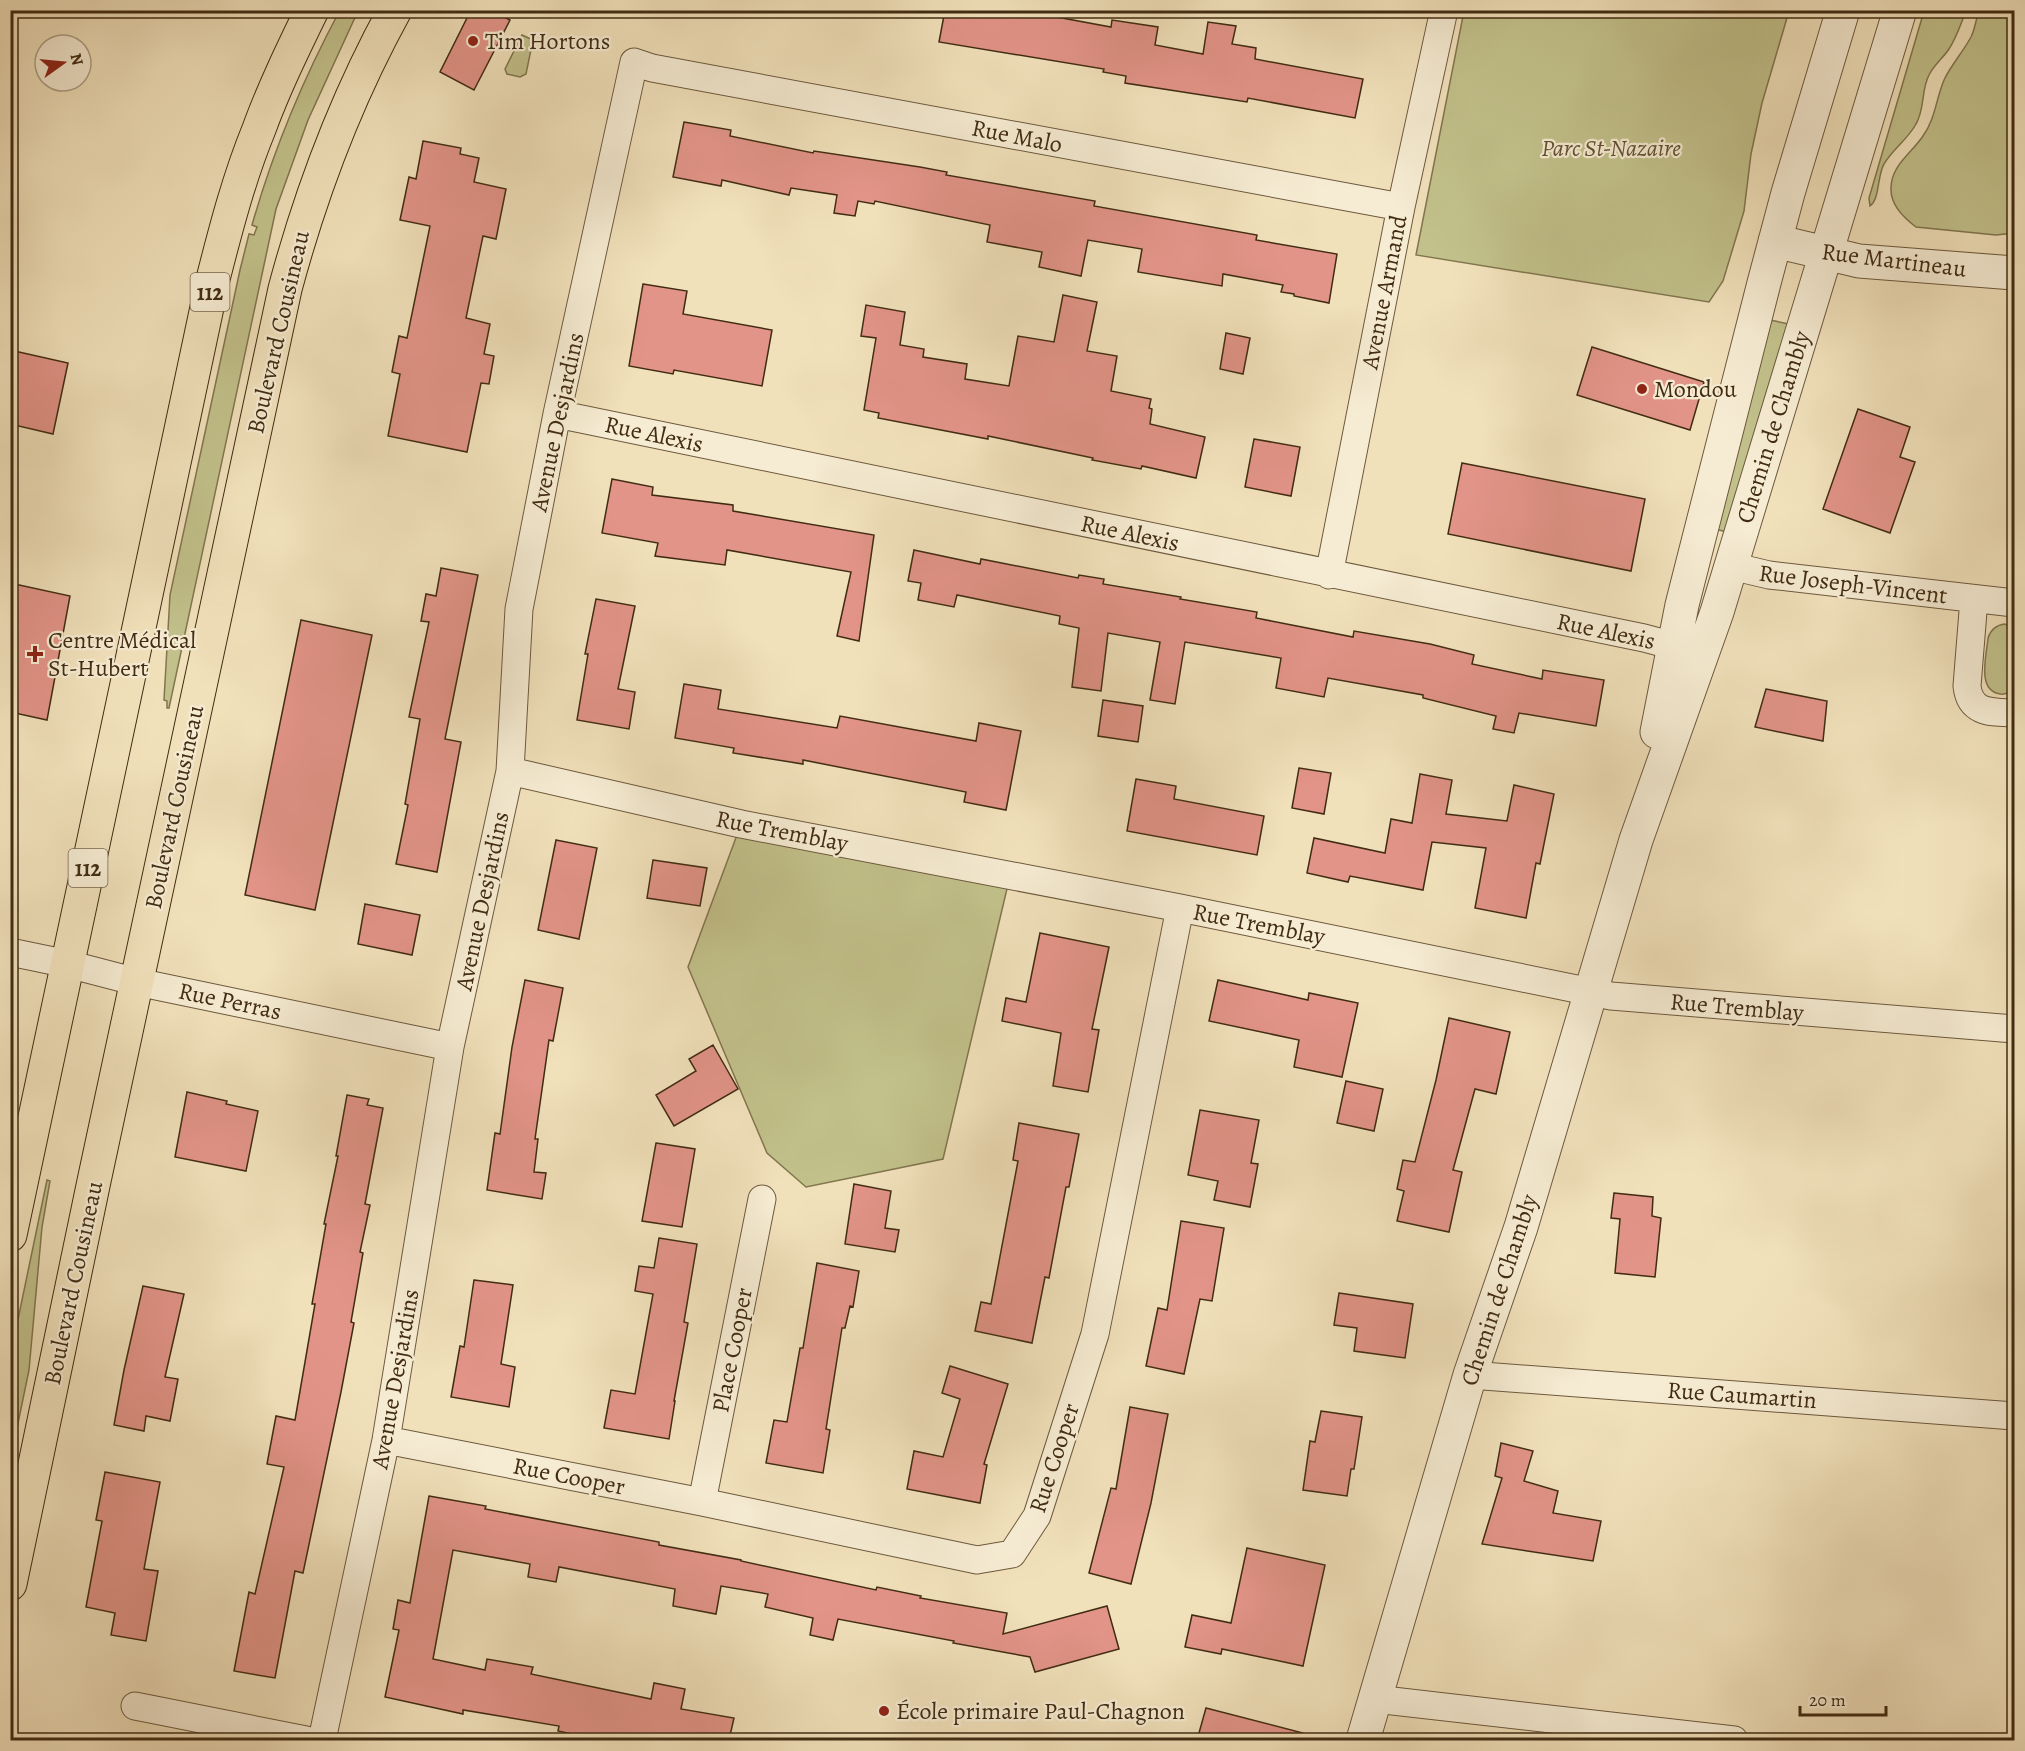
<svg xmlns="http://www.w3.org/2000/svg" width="2025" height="1751" viewBox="0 0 2025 1751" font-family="Alegreya,serif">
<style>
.green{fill:#c2c18b;stroke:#82764f;stroke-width:1.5}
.building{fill:#e29488;stroke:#412c13;stroke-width:1.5}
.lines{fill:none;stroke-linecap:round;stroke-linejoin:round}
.minor-casing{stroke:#6d593d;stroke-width:29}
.tertiary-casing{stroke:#6d593d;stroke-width:35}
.primary-casing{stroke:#412c13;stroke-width:35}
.minor{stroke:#f6ecd3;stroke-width:27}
.tertiary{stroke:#f6ecd3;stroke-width:33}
.primary{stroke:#f1e1bb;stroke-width:33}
.poi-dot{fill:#8f2418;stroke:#f6ecd3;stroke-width:2}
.labels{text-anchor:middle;stroke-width:4.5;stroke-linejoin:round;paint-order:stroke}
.shield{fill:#f6ecd3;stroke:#77664d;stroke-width:1.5}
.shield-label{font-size:22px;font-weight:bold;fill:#412c13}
.poi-label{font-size:24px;fill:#412c13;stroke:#f6ecd3;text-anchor:start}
.street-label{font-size:24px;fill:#412c13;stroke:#f6ecd3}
.park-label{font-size:24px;font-style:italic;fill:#615131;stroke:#f6ecd3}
</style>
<rect width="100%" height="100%" fill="#f1e1bb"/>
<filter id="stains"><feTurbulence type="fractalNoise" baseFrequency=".00333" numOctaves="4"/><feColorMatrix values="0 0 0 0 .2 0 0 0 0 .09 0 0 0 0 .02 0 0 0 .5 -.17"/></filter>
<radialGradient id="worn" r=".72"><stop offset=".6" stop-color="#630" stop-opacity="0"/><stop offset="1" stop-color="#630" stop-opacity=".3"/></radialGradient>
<!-- green -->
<path class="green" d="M340,10l18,1 -50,109 -32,89 -107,499h-2v-7l-3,-1 6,-105 70,-325 9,-36 5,1 3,-8 -5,-2c21,-74 51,-146 88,-215z
M1464,11h325l-27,92 -11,51 -7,57 -21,70 -14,21 -293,-47z
M1924,11h42c-5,12 -9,26 -17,38 -6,9 -15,16 -20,26 -8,15 -4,34 -13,49 -8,15 -23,25 -32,40 -7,12 -4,35 -14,42l-1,-8z
M1979,11h35v222l-18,2 -80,-8c-12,-9 -25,-21 -25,-37 -1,-24 20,-36 32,-54 12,-16 13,-37 21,-56 7,-15 19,-28 27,-43 4,-8 5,-18 8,-26z
M522,35l11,5 -7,34 -6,3 -13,-3 -2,-5z
M1770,320l19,4 -62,208 -12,-3z
M2005,624l9,6v54c-2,6 -6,11 -14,10 -24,-3 -13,-41 -12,-56 3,-9 8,-13 17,-14z
M741,824l269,52 -67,283 -137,28 -39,-34 -79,-186z
M47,1180l3,1 -8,46 -13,143 -18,87v-104z"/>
<!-- building -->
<path class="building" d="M471,10h20l19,10 -36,70 -34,-18z
M945,10h74l92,17 1,-7 46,7 -3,18 48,9 5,-32 28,4 -4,18 24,4 -1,11 108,20 -8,39 -107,-20 -1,4 -122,-19 1,-7 -23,-4 1,-3 -165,-27z
M684,122l47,8 -1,6 83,17 1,-2 106,16 27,5 -1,3 149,26 -1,5 163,29 -1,5 81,14 -8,49 -35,-7v-2l-13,-2 2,-7 -60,-11 -1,12 -84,-14 4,-23 -54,-9 -7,36 -42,-9 3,-15 -55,-10 3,-17 -115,-24 -1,3 -16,-3 -3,15 -21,-3 3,-18 -46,-7 -2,7 -67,-15 -1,6 -48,-9z
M423,141l38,7 -1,6 19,4 -5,24 32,7 -10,50 -13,-3 -17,82 24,6 -6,30 10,2 -5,28 -8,-1 -14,69 -79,-16 12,-62 -8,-2 7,-36 8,2 23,-112 -30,-6 9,-43 7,2z
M643,284l44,7 -4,23 89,16 -10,56 -88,-16 -1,4 -44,-8z
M1063,295l34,7 -10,49 30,5 -6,35 40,8 -2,9 3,1 -2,15 55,13 -9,41 -54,-12 -1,3 -49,-9 1,-2 -105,-22v3l-110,-21 1,-5 -15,-3 12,-72 -15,-2 5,-31 39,7 -5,33 24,4 -1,8 44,7 -2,15 44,7 9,-50 36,6z
M1226,333l24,5 -7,36 -23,-5z
M1592,347l112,35 -14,48 -113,-35z
M10,350l58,13 -15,71 -43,-10z
M1858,409l52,18 -10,30 15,5 -25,71 -67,-24z
M1254,439l46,8 -9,49 -46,-9z
M1462,463l183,36 -14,72 -183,-37z
M612,479l41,8 -1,8 81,10v6l141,24 -15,106 -22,-5 14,-64 -124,-22 -2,15 -70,-9 3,-13 -56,-10z
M914,550l66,14 1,-5 97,19 1,-3 25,4 -1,5 78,13 -1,2 77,13 -1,6 97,19 1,-6 76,13 44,11 -2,9 70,15 1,-9 61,10 -8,46 -77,-13 -5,20 -21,-4 3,-13 -73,-18v-3l-95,-17 -4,19 -48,-9 5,-30 -96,-16 -10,62 -25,-4 10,-58 -52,-9 -7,58 -29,-4 7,-59 -20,-4 1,-8 -103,-21 -3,12 -36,-7 3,-17 -13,-2z
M441,568l37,7 -33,164 16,3 -24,130 -41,-8 12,-59 -3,-1 15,-85 -11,-2 20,-95 -8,-1 5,-27 10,2z
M10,583l60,13 -23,124 -37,-8z
M596,599l39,7 -17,83 17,3 -6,37 -52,-9 11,-66h-3z
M301,620l71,15 -57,275 -70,-15z
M684,684l37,6 -3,19 119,19 3,-12 136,25 3,-18 42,8 -15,79 -42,-8 2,-10 -163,-32v4l-70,-11 1,-5 -59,-10z
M1766,689l61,12 -4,40 -68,-14z
M1103,700l40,6 -5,36 -40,-6z
M1299,768l32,5 -7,41 -32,-6z
M1420,774l32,6 -6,34 61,7 7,-36 40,9 -14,70 -4,-1 -10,55 -51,-10 11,-60 -54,-6 -9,48 -73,-14 -2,6 -41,-9 7,-35 71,15 6,-34 21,4z
M1136,779l40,7 -2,13 90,17 -7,39 -130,-24z
M556,840l41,8 -18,91 -41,-9z
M653,860l54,8 -7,38 -53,-8z
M365,904l55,11 -8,40 -54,-11z
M1040,933l69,14 -17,82 7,1 -11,62 -35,-6 8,-53 -59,-12 4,-23 20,4z
M525,980l38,8 -10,53 -4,-1 -14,99h3l-4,33 12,1 -4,26 -55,-9 8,-57 5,1 12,-87z
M1218,980l90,20 1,-7 49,10 -16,74 -48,-10 5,-27 -90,-19z
M1449,1018l61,14 -14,62 -21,-5 -22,81 9,2 -13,60 -52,-11 7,-30 -7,-2 6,-29 12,2 21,-82z
M713,1045l25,44 -64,37 -18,-31 40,-24 -7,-12z
M1346,1081l37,8 -9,42 -37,-8z
M187,1092l40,9 -1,3 32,7 -12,60 -71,-14z
M347,1095l22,4 -2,6 16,3 -18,96 5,1 -10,47 3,1 -12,69 3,1 -13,69 -38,181 -8,-2 -20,107 -41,-7 15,-79 6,2 29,-127 -17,-3 9,-48 19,4 20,-116h-3l14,-80h-2l14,-68h-2z
M1200,1110l59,10 -8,43 7,1 -8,43 -36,-7 4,-19 -30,-6z
M1019,1123l60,11 -10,53h-3l-17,91 -4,-1 -13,66 -57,-12 6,-29 10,2 27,-143 -5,-1z
M656,1143l39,6 -13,78 -40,-6z
M854,1184l37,7 -6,37 14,2 -4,22 -50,-8z
M1614,1193l39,4 -1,19 9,2 -6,59 -40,-4 5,-54 -9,-1z
M1181,1221l43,7 -12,73 -12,-2 -16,75 -38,-8 12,-58 9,2z
M659,1238l38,6 -13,78 4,1 -14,78h1l-6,38 -65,-11 7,-38 24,4 18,-100 -18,-3 4,-25 15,2z
M817,1263l42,8 -6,36 -3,-1 -5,22h-3l-16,101 4,1 -7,43 -57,-10 8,-43 13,2 13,-74h3z
M474,1280l39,5 -12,79 14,3 -6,40 -58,-10 9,-51 4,1z
M143,1286l41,8 -19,83 13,2 -8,42 -24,-5 -2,15 -30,-6 10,-55z
M1339,1293l74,11 -8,54 -51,-7 3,-23 -23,-3z
M950,1366l58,18 -24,80 3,1 -7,38 -73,-14 7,-38 29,6 17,-58 -18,-6z
M1130,1407l38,7 -17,89 -20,81 -42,-11 22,-85 5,1z
M1321,1411l41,6 -8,52h-3l-4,27 -44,-6 7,-49 5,1z
M1501,1443l32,8 -9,30 34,10 -5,22 48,8 -8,40 -111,-17 20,-66 -7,-2z
M105,1472l55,10 -16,87 14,2 -12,70 -35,-6 4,-22 -29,-6 16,-86 -6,-1z
M429,1496l57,10 -1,3 174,33v3l82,15v1l135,29 1,-3 44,9 -1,2 87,15 -4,21 104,-28 12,43 -84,23 -5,-15 -77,-14 1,-2 -116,-22 -5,21 -23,-5 3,-17 -48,-11 3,-13 -47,-8 -5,28 -43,-8 2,-17 -116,-22 -3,15 -28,-5 2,-13 -77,-14 -20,109 52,11 2,-11 46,8 -2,7 120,25 3,-16 31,6 -4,20 53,9 -5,22h-128l-43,-9 1,-5 -96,-16v4l-78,-17 14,-67 -6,-1 5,-29 12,3z
M1247,1548l78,17 -22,101 -81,-17 -1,5 -36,-7 7,-32 39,8z
M1206,1708l97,25 -1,7h-105z"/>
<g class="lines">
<defs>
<path id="minor" d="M557,414l1087,224 49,13
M1731,566l38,9 245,28
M1329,575l72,-368 43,-197
M1974,599l-7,87c3,28 25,26 47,27
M510,771l231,53 439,84 431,88 403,33
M10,952l58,12 69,18 313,65
M1470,1375l544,41
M386,1440l316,62 275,58 35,-6 25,-38 58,-182 85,-426
M702,1502l60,-303
M1375,1699l359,41
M135,1706l171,34
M322,1740l64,-300 64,-393 60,-276 9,-162 38,-195 77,-352 18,6 749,139"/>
<path id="tertiary" d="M1775,241l84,20 155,12
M1657,732l25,-127 82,-322 24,-90 55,-183
M1363,1740l107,-365 51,-148 115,-387 81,-228 183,-602"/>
<path id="primary" d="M10,1235l203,-956c13,-51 26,-101 46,-150 15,-41 34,-80 53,-119
M10,1584l84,-403 191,-892c26,-97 61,-190 110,-279"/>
</defs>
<!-- minor casing -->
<use href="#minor" class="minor-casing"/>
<!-- tertiary casing -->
<use href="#tertiary" class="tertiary-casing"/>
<!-- primary casing -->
<use href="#primary" class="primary-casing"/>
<!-- minor -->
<use href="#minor" class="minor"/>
<!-- tertiary -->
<use href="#tertiary" class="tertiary"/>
<!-- primary -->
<use href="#primary" class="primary"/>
</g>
<!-- markers -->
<g class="poi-dot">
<circle cx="473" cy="41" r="6"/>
<circle cx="1642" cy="389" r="6"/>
<path d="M32 645h6v6h6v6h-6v6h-6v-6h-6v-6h6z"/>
<circle cx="884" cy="1711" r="6"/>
</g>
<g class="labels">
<!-- shield labels -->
<g class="shield">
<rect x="190.5" y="273" width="39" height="38" rx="4.5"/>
<rect x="68.5" y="849" width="39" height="38" rx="4.5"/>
</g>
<g class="shield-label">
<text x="210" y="300">112</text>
<text x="88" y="876">112</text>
</g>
<!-- poi labels -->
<g class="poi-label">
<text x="485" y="49">Tim Hortons</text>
<text x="1654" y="397">Mondou</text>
<text x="48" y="648">Centre Médical<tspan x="48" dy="28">St-Hubert</tspan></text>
<text x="896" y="1719">École primaire Paul-Chagnon</text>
</g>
<!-- street labels -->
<g class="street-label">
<text transform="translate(1017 136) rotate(11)" y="8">Rue Malo</text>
<text transform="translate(1894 260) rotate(7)" y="8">Rue Martineau</text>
<text transform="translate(1384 292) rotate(-79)" y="8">Avenue Armand</text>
<text transform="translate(278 332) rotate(-77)" y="8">Boulevard Cousineau</text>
<text transform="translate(557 422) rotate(-78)" y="8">Avenue Desjardins</text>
<text transform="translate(1773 427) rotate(-73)" y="8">Chemin de Chambly</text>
<text transform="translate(654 434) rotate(12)" y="8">Rue Alexis</text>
<text transform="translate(1130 533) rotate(12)" y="8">Rue Alexis</text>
<text transform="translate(1853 584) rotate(7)" y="8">Rue Joseph-Vincent</text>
<text transform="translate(1606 631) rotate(12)" y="8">Rue Alexis</text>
<text transform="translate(174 807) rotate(-78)" y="8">Boulevard Cousineau</text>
<text transform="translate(782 831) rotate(11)" y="8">Rue Tremblay</text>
<text transform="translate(482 901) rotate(-78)" y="8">Avenue Desjardins</text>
<text transform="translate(1259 924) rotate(11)" y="8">Rue Tremblay</text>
<text transform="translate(230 1001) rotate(12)" y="8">Rue Perras</text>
<text transform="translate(1737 1007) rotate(5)" y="8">Rue Tremblay</text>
<text transform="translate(73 1283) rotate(-78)" y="8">Boulevard Cousineau</text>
<text transform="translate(1499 1290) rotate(-72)" y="8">Chemin de Chambly</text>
<text transform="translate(732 1350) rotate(-79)" y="8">Place Cooper</text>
<text transform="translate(395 1379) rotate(-80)" y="8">Avenue Desjardins</text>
<text transform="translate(1742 1395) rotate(4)" y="8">Rue Caumartin</text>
<text transform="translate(1054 1458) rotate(-72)" y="8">Rue Cooper</text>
<text transform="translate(569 1476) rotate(11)" y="8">Rue Cooper</text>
</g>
<!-- park labels -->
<g class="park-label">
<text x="1611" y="156">Parc St-Nazaire</text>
</g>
</g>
<!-- margin -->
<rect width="2025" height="1751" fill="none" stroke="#f1e1bb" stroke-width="36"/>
<rect x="12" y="12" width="2001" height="1727" fill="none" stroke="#412c13" stroke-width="3"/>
<rect x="18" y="18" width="1989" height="1715" fill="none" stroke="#412c13" stroke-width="1.5"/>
<!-- north arrow -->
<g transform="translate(63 63) rotate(75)"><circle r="28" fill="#f6ecd3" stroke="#ae9f86" stroke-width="1.5"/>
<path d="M0-4.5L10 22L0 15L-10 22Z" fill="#8f2418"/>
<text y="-9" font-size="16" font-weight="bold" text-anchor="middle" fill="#412c13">N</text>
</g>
<!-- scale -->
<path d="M1800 1706v9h86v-9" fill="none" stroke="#412c13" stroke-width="3"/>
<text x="1809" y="1706" font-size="18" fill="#412c13" stroke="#f6ecd3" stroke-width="4.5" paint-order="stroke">20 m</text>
<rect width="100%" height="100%" filter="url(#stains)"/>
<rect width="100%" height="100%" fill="url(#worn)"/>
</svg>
